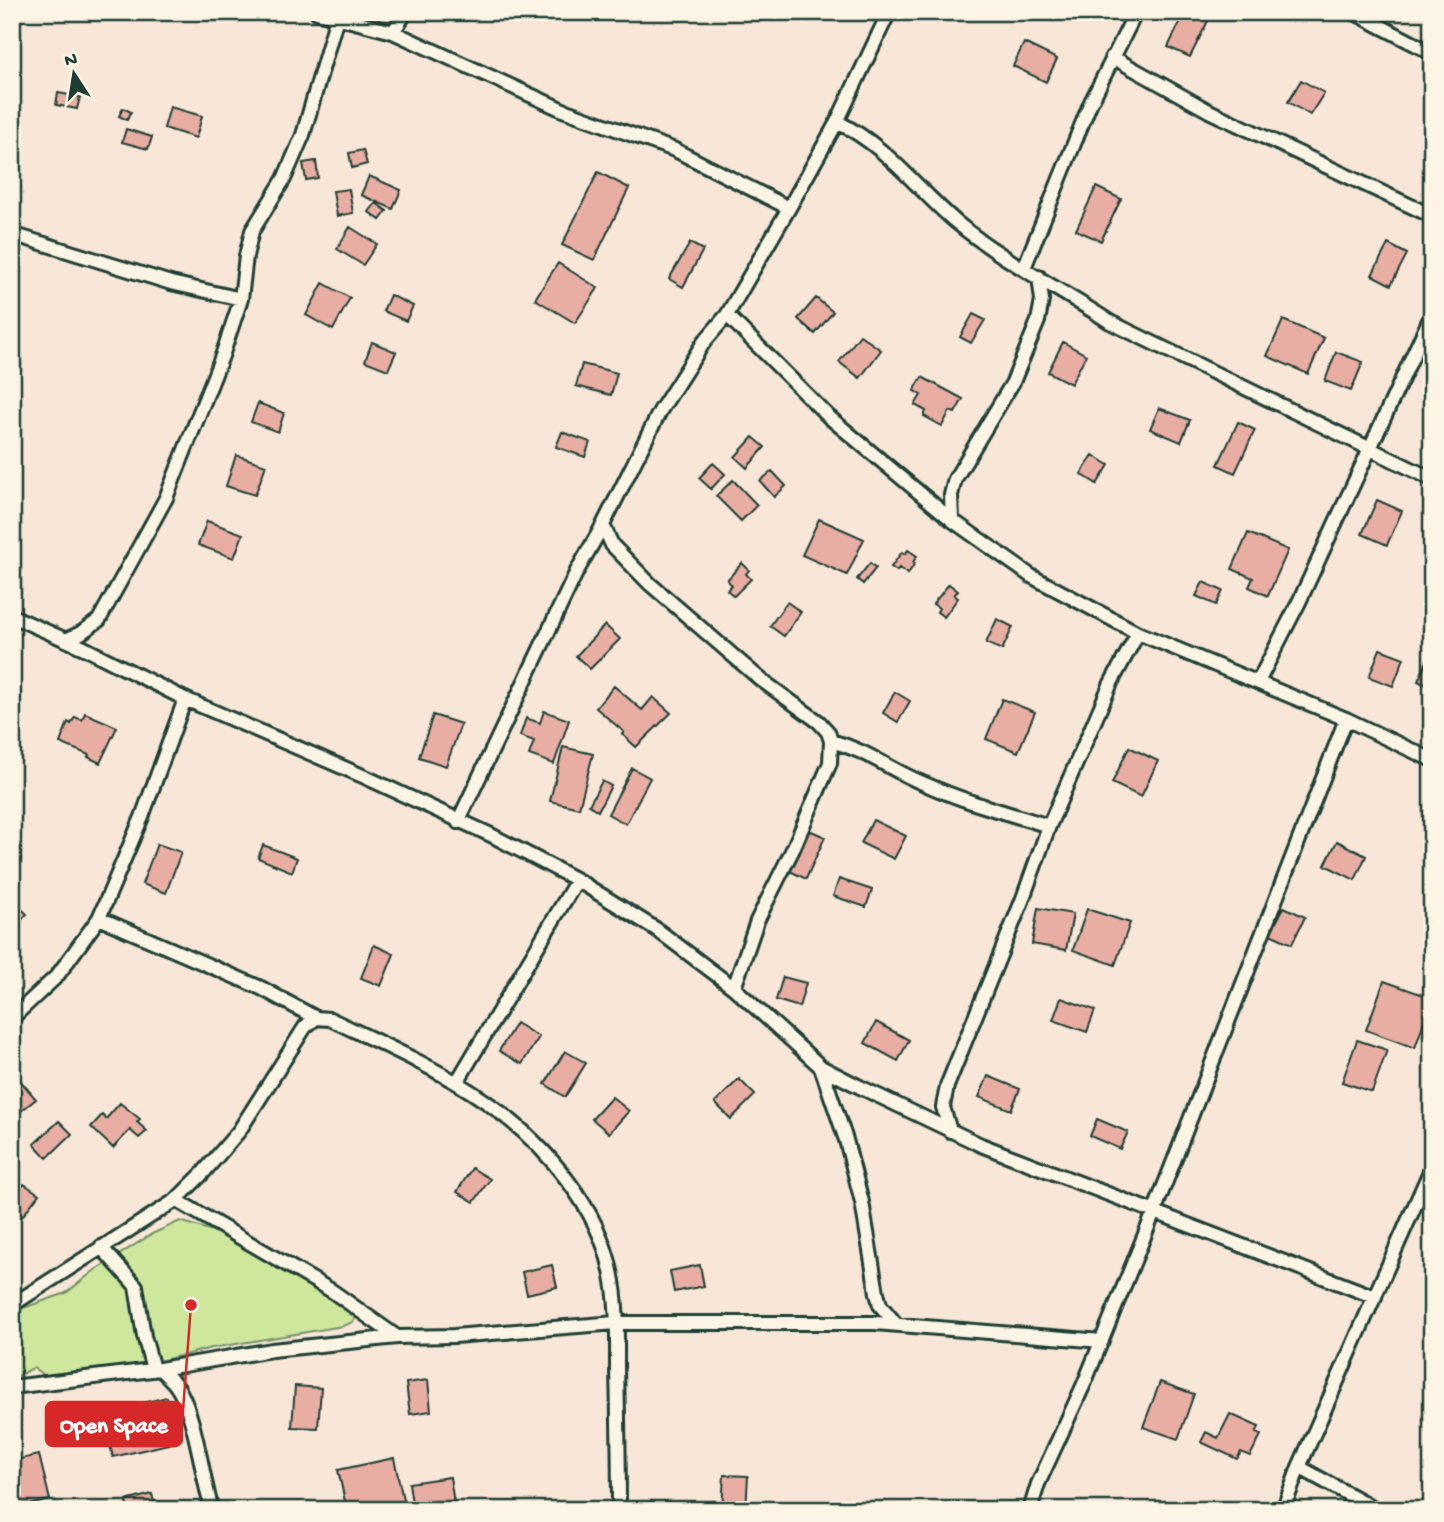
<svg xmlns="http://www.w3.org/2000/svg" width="1444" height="1522" viewBox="0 0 1444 1522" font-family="'Gochi Hand',sans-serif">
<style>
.green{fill:#cee79d;stroke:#769268;stroke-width:2}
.building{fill:#e8aea4;stroke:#1f3d34;stroke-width:2}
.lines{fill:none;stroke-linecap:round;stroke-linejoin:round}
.street-casing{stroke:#1f3d34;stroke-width:18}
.street{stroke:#fcf5e5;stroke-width:12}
.leader{fill:none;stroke:#d62828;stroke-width:2.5}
.callout-dot{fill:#d62828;stroke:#fcf5e5;stroke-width:2.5}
.callout{fill:#d62828;stroke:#d62828;stroke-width:2.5}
.callout-label{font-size:23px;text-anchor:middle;font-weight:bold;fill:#fff}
</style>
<rect width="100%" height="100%" fill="#f8e7d8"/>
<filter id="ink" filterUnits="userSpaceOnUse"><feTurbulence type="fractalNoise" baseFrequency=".0143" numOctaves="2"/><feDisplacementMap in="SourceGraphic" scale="14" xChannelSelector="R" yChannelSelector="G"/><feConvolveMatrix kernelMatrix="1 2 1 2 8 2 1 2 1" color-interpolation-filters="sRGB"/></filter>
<g filter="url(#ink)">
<!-- green -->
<path class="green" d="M180,1221l62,19 117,72 -6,10 -10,4 -131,22 -57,14 -61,10 -39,10 -22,-14 -21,11v-67l54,-19 29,-23 57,-36z"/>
<!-- building -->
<path class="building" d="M1185,12l27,1 -22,44 -22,-10z
M1024,43l33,16 -11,23 -33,-16z
M1301,80l23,13 -14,22 -22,-13z
M58,93l22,4 -3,12 -21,-4z
M170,107l32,9 -6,22 -32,-10z
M123,108l8,4 -4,8 -8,-4z
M126,129l26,8 -4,12 -26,-7z
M363,150l4,14 -15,4 -3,-15z
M316,161l2,17 -12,2 -3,-17z
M598,172l31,16 -35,72 -32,-15z
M369,176l32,14 -8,19 -32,-14z
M1096,187l25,12 -20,42 -25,-11z
M349,189l4,24 -16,3 -4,-25z
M376,203l11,8 -7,9 -11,-8z
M350,227l27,17 -14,21 -26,-16z
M690,243l13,7 -20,37 -14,-8z
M1388,244l19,10 -16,31 -19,-10z
M558,263l40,25 -23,35 -40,-24z
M323,283l27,15 -17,32 -27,-15z
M390,295l23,11 -7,15 -23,-10z
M816,298l17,14 -18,22 -17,-15z
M973,314l12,6 -14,23 -11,-6z
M1283,320l41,18 -16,36 -41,-18z
M860,335l21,15 -21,28 -21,-16z
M372,342l24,10 -8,18 -23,-9z
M1063,342l23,13 -15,29 -23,-12z
M1336,352l27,10 -12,29 -26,-10z
M582,364l35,9 -6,22 -35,-9z
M922,377l41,22 -8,14 -5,-2 -8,15 -18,-10 2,-5 -11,-6 6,-10 -7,-4z
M258,403l26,10 -6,19 -27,-10z
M1159,408l31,12 -9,22 -31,-13z
M1238,422l17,8 -20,43 -17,-8z
M562,432l28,10 -5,15 -29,-10z
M753,437l12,10 -18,21 -12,-11z
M236,455l30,10 -11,30 -29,-9z
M1093,455l16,10 -12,19 -16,-10z
M713,463l12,11 -14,15 -12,-11z
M772,471l14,15 -12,11 -14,-16z
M733,480l24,25 -16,16 -25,-25z
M1377,500l25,11 -15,34 -25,-11z
M819,519l45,20 -17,36 -45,-20z
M207,521l36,13 -9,24 -36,-13z
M1248,533l40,17 -20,46 -19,-9 4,-9 -21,-9z
M908,550l9,6 -4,6 2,1 -7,11 -9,-6 -2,3 -6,-4 11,-15 3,2z
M742,563l7,7 -3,4 5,5 -17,17 -7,-6 5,-5 -5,-5z
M870,563l6,5 -13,16 -6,-5z
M1203,582l20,9 -7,14 -20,-9z
M949,584l9,7 -4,4 4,3 -14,19 -7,-5 2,-4 -6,-4z
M787,602l14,10 -17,24 -14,-10z
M997,619l16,8 -11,23 -16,-7z
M605,625l15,14 -30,30 -14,-13z
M1380,649l24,9 -11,28 -24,-9z
M1431,652h1v36l-14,-7z
M614,686l28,24 11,-13 18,16 -35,34 -14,-13 2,-2 -28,-24z
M895,692l15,9 -12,21 -15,-9z
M1002,699l33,13 -17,40 -32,-13z
M544,711l25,9 -15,44 -25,-9 5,-14 -14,-5 6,-18 14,5z
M85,713l32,14 -17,36 -12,-6 1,-2 -29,-12 8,-21 3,2 4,-7 7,3z
M433,715l28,9 -15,42 -27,-9z
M563,747l30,7 -14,54 -29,-7z
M1129,747l29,14 -17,36 -29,-14z
M632,768l18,10 -24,46 -18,-10z
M602,781l9,5 -13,25 -9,-6z
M873,820l33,16 -12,23 -33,-16z
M807,829l18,8 -19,42 -18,-9z
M1337,841l29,15 -11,24 -30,-15z
M157,844l24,8 -15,41 -24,-9z
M263,845l34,13 -5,14 -34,-14z
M839,879l33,11 -6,17 -33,-11z
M17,905l10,9 -14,15 -1,-19z
M1284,907l21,10 -13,27 -22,-10z
M1038,908l35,6 -7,36 -34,-6z
M1087,909l43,14 -15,42 -42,-15z
M374,945l20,9 -13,32 -20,-8z
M783,977l23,6 -7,24 -23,-7z
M1384,981l48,17 -17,50 -49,-18z
M1061,998l34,12 -8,22 -34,-12z
M876,1022l33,18 -11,21 -33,-18z
M516,1023l23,14 -17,27 -23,-13z
M1357,1040l30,10 -15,42 -30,-10z
M565,1051l21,12 -21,34 -20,-13z
M988,1076l32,13 -9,21 -32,-13z
M18,1078l18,21 -20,16 -4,-4v-28z
M739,1079l16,16 -24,24 -16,-16z
M612,1097l17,14 -20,22 -17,-14z
M120,1103l20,16 -3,3 10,9 -8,7 -9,-8 -17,18 -22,-21 11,-12 4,4z
M1097,1119l31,13 -8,17 -30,-13z
M59,1121l13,13 -25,24 -13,-14z
M472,1168l18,11 -16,23 -17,-10z
M24,1184l15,10 -18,24 -9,-7v-12z
M552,1265l5,22 -30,7 -5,-22z
M700,1265l4,21 -30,6 -4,-21z
M428,1380l3,31 -21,3 -4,-31z
M1160,1382l34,12 -16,45 -35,-12z
M295,1386l26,2 -3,40 -26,-1z
M167,1397l10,45 -64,15 -11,-44z
M1230,1414l29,13 -3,6 5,2 -11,21 -9,-4 -4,7 -36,-17 5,-10 12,6z
M39,1455l11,45 -38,9v-48z
M394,1458l10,46 -27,6h-30l-9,-40z
M724,1475l24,1 -2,34 -24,-1z
M450,1477l5,33h-42l-4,-27z
M152,1494l4,16h-28l-2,-9z"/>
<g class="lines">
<defs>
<path id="street" d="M317,12l76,20 170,78 112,40 114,58
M1353,12l79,41
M393,32l13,-20
M1112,57l97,54 223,105
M837,122c49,23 79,66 119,100 47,39 103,66 154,100l322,157
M12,234l159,49 70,16
M1024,268l66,-164 46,-92
M727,315l102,102 123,103 79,56 107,57 208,86 86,41
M952,520l-1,-25 4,-16 58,-97 25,-61 4,-21 -3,-23
M603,525l9,20 38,39 110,95 59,43 9,10 3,9 -1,22 -37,86 -36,72 -23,67
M12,616l72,32 101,51 180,78 126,58 86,45 79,49 78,59 87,79 39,20 121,58 394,152
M66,640l15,-7 18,-13 67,-122 56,-142 19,-57 5,-43 6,-25 32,-52 19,-44 34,-118
M1258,682l41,-80 133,-288
M831,741c38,10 59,29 94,43 40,18 82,29 124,42
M458,822l119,-251 26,-46 57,-114 44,-69 23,-27 62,-107 48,-86 52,-110
M99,918l162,70 55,30
M12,1018l45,-42 42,-58 43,-101 43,-118
M821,1067l25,73 16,62 15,91 3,12 16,19
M457,1082l120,-202
M950,1131l-7,-24 4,-21 75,-185 27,-75 62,-143 27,-50
M176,1200l156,91 65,46 57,-1 162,-13h259l227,18
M101,1247l35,39 8,50 9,33
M12,1305l164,-105 27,-27 36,-42 66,-104 11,-9 14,1c92,44 176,78 238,162 21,28 36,56 43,90 7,31 6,64 6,96 1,47 2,95 2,143
M160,1369c5,5 11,10 15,15 20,25 27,94 37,126
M12,1387l148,-18 112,-19 125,-13
M1299,1467l78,43
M1030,1510l8,-26 46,-100 70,-172 192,-493
M1283,1510l16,-43 133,-300"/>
</defs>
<!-- street casing -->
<use href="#street" class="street-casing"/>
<!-- street -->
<use href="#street" class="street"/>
</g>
</g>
<!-- callouts -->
<path class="leader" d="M191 1305L182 1424"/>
<circle class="callout-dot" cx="191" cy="1305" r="7"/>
<rect class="callout" x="46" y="1402" width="136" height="44" rx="7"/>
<g class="callout-label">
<text x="114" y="1432">Open Space</text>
</g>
<!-- margin -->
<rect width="1444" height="1522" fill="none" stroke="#fcf5e5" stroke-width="42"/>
<rect x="21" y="21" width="1402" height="1480" fill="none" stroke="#1f3d34" stroke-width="2.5" filter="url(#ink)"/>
<!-- north arrow -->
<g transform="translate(74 74) rotate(348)" stroke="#fcf5e5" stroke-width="5" paint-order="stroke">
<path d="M0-5L12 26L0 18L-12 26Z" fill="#1f3d34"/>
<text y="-10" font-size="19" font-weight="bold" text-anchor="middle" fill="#1f3d34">N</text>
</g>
</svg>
